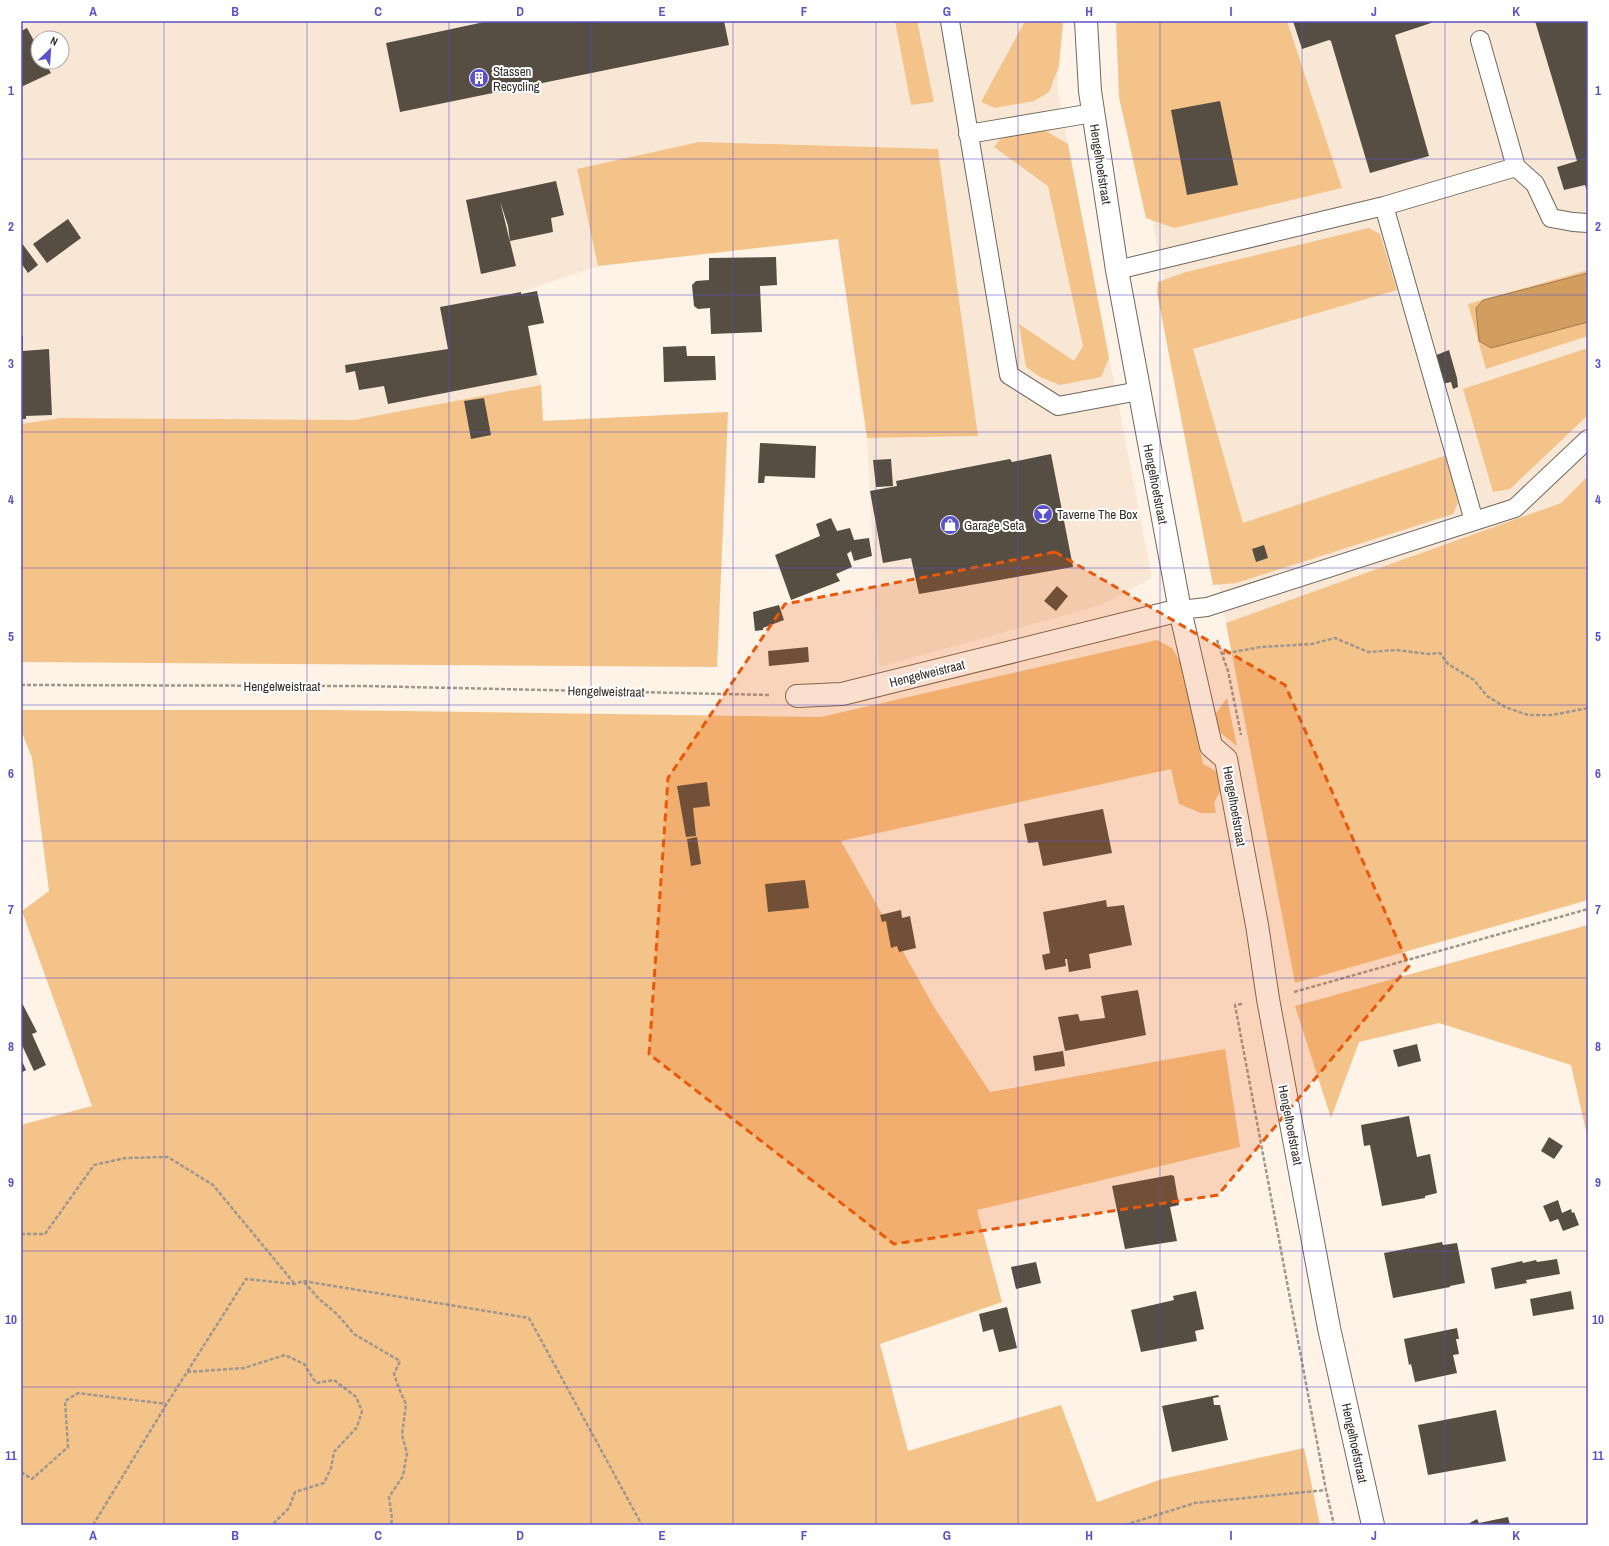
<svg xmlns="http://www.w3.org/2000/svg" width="1609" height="1546" viewBox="0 0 1609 1546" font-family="'Archivo Narrow',sans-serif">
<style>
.built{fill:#f8e7d5;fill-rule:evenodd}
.green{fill:#f4c389}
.water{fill:#d29e5f;stroke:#a27c4f}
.building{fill:#564d43}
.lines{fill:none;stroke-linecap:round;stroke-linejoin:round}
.service-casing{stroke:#71675c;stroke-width:20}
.minor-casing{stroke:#71675c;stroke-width:24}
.path{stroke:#9f978e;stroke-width:2.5;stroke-dasharray:4 2;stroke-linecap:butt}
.service{stroke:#fff;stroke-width:18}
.minor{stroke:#fff;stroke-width:22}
.marked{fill:#e8590c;fill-opacity:0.2;stroke:#e8590c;stroke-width:3;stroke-dasharray:8 5;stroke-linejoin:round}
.grid{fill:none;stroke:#5a52ca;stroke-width:1;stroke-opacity:0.55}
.labels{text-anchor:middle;stroke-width:4;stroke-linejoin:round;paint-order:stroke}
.poi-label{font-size:13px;fill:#322d29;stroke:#fff;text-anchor:start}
.street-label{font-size:13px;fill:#322d29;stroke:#fff}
.neatline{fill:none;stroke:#5a52ca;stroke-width:1.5}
.grid-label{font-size:13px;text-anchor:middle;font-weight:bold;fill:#5a52ca}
</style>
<rect width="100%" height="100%" fill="#fef3e6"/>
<!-- built -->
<path class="built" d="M21,21h1042l-6,67 95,490 -51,27 -222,62 -12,-229 111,-2 -40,-287 -361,20 21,97 -77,26 20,93 -188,35 -292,-2 -40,6zM38,38h24v24h-24z
M1121,21h467v498l-362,104 -70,-384 -31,-160z"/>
<!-- green -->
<path class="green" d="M895,21h22l17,81 -23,3z
M1025,21h38l-4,45 -10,26 -15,9 -39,7 -14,-6z
M1116,21h171l55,167 -168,40 -28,-10 -27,-121z
M1044,130l24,14 41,214 -8,19 -41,8 -20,-8 -14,-10 -7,-43 55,37 9,-15 -35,-160 -54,-39 8,-10z
M699,142l239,7 40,287 -111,2 -29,-199 -240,27 -21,-97z
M1369,228l11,6 17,56 -204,59 50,174 204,-68 11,48 -5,11 -217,69 -23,2 -56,-293 1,-10 28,-10z
M1588,270v66l-102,33 -18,-65z
M1588,348v67l-78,74 -17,3 -30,-103z
M541,385l2,36 185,-9 -11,255 -696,-5v-238l40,-6 292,2z
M1588,476v424l-293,83 -69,-360 335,-120z
M1157,640l15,8 10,17 21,99 18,10 2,12 -9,17 2,10h-15l-22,-9 -8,-35 -330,72 93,166 56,85 235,-43 15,98 -263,63 25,92 -122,42 28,107 153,-46 36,97 65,-23 142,-31 16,77h-1299v-400l71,-19 -70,-195 27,-20 -17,-133 -11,-28v-20h311l489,7z
M1227,698l10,48 -15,-12 -7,-9 1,-12z
M1588,925v214l-17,-74 -132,-42 -80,19 -28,76 -36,-112z"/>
<!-- water -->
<path class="water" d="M1588,273v49l-97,26 -12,-7 -3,-33 7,-8z"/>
<!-- building -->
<path class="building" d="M489,21h235l5,24 -329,67 -14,-69z
M1293,21h144l-42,14 34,121 -59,17 -39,-132 -2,-1 -27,9z
M1535,21h53v173l-3,-9 -21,5 -7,-23 20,-6z
M27,28l11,20v14h7l6,11 -30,14v-56z
M1220,101l18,84 -51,10 -16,-85z
M556,181l8,34 -13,3 2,14 -43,9 -2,-15 -8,-25 16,65 -35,8 -15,-74z
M68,219l13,19 -34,25 -14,-19z
M21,242l17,23 -10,8 -7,-10z
M776,257l1,28 -17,1 2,46 -51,2 -1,-26 -12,1 -4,-3 -2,-21 4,-4 13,-1v-22z
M537,291l7,32 -16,3 9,49 -149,29 -4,-18 -25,4 -4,-19 -9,2 -1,-8 103,-16 -8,-42 81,-15v2z
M21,334l2,2v15l26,-2 3,66 -26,1v3h-5z
M686,346l1,10h28l1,24 -52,2 -1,-35z
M1449,350l8,28 1,9 -5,2 -2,-7 -9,2 -8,-28z
M484,398l7,37 -20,4 -7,-38z
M760,443l56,3 -1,32 -50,-2 -1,7h-6z
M1051,454l22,113 -154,27 -8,-36 -28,5 -13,-72 27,-5 -1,-5 114,-22 2,3z
M891,459l2,27 -17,1 -3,-27z
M831,518l6,13 13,-3 4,12 15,-2 3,18 -18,5 -3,-10 -4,3 5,13 -16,7 4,7 -49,19 -16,-45 45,-19 -4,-12z
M1264,545l4,13 -12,4 -4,-13z
M1057,586l11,10 -12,15 -12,-10z
M779,605l5,15 -21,8v2l-8,1 -2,-19z
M808,647l1,15 -40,4 -1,-15z
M707,782l3,24 -17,2 3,28 -10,1 -9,-51z
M1103,809l9,44 -69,13 -5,-24 -10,1 -4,-19z
M697,837l4,27 -10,2 -4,-27z
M805,880l4,28 -41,4 -3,-28z
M1106,900l1,7 17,-2 8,40 -43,9 2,14 -22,4 -2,-13h-2l1,7 -21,4 -3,-15 8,-2 -7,-41z
M901,910l1,8 8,-2 6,32 -17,4 -2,-6 -6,2 -5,-27 -4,1 -2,-7z
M1138,990l8,45 -81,16 -7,-34 20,-3 2,7 25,-3 -4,-22z
M21,1001l16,31 -5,2 14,31 -12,6 -13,-28z
M1417,1044l4,17 -23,6 -5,-17z
M1063,1051l2,15 -30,5 -2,-15z
M21,1059l5,11 -5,3z
M1409,1116l8,41 13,-3 7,39 -12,3v2l-43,8 -12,-61 -6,1 -3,-21z
M1549,1137l14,9 -9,13 -13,-8z
M1171,1175l3,1 5,29 -9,2 7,34 -52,8 -13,-63z
M1558,1200l4,13 9,-4 1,4 2,-1 5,13 -16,6 -5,-12 -8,3 -7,-16z
M1442,1242l1,3 14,-2 8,40 -15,3v1l-57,11 -9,-45z
M1557,1259l3,15 -34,6 1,3 -32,6 -4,-21 31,-7 1,2 13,-3 1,2z
M1036,1262l5,21 -25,6 -5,-22z
M1196,1291l8,38 -9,2 2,10 -56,11 -10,-42 43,-10 -1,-4z
M1571,1291l3,18 -41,7 -3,-17z
M1007,1307l10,41 -18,4 -6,-23 -10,3 -4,-18z
M1457,1328l2,11h-3l3,15 -6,1 4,18 -42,9 -4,-18 -2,1 -5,-26z
M1218,1395l1,2 -6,1 1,7h6l8,35 -56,12 -10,-46z
M1496,1410l10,51 -78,14 -10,-50z
M1508,1517l2,8h-44l11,-6 2,4z"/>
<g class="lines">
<defs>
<path id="service" d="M950,21l59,354 49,31 81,-15
M1480,40l36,127
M968,134l125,-21
M1384,206l90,315
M1117,270l267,-64 132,-39 19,17 16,34 22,4 15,1
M1180,610l27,-3 308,-99 73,-69"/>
<path id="minor" d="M1086,21l4,70 27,179 63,340 31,136 15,13 31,166 11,74 61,329 44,197
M797,696l45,-2 338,-84"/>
</defs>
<!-- service casing -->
<use href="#service" class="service-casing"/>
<!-- minor casing -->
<use href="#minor" class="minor-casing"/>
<!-- path -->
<path class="path" d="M1217,640l11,31 13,64
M1221,654l40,-7 51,-3 23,-6 33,14 29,-2 32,4 11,-1 8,11 26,16 13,16 18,11 23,8h24l36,-7
M21,685l343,1 406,9
M1294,992l294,-83
M1242,1004l-7,1 91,485 8,35
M21,1234h24l49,-69 31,-7 43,-1 45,28 81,98
M304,1282l15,17 18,15 17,20 46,27 -6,13 6,17 6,13 -4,31 5,18 -4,23 -14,21 3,22 -1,6
M187,1372l57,-4 41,-13 19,9 12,19 18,-3 22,17 6,14 -5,16 -23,25 -3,16 -7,15 -29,9 -6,16 -17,17
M21,1472l11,7 36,-32 -3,-46 13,-8 88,11
M93,1525l73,-120 80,-126 49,5 8,-3 226,37 113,207
M1125,1525l70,-22 131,-13"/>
<!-- service -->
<use href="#service" class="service"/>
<!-- minor -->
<use href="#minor" class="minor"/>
</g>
<!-- marked area -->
<path class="marked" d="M1055,552l230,133 124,281 -191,229 -324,49 -245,-190 19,-276 117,-174z"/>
<!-- grid -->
<path class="grid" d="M164,21v1504M307,21v1504M449,21v1504M591,21v1504M733,21v1504M876,21v1504M1018,21v1504M1160,21v1504M1302,21v1504M1445,21v1504M21,159h1567M21,295h1567M21,432h1567M21,568h1567M21,705h1567M21,841h1567M21,978h1567M21,1114h1567M21,1251h1567M21,1387h1567"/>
<!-- icons -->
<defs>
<symbol id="building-disc" viewBox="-11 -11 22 22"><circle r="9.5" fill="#5a52ca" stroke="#fff"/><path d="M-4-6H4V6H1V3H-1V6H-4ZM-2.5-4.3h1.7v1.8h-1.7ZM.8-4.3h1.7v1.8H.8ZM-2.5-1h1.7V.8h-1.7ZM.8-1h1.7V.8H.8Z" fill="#fff"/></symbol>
<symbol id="bar-disc" viewBox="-11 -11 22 22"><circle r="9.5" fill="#5a52ca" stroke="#fff"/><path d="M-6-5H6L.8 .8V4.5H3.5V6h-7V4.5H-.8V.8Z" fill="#fff"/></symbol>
<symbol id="shop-disc" viewBox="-11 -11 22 22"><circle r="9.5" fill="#5a52ca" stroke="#fff"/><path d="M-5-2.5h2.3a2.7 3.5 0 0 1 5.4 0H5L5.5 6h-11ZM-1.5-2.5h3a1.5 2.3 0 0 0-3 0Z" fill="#fff"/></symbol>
</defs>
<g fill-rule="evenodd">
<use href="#building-disc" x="468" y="67" width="22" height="22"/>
<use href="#bar-disc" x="1032" y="503" width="22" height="22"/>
<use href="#shop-disc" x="939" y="514" width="22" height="22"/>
</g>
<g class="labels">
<!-- poi labels -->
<g class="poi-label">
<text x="493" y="76">Stassen<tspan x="493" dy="15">Recycling</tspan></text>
<text x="1057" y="519">Taverne The Box</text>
<text x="964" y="530">Garage Seta</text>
</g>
<!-- street labels -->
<g class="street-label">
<text transform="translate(1101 164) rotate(81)" y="5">Hengelhoefstraat</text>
<text transform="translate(1156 484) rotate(79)" y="5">Hengelhoefstraat</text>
<text transform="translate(927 673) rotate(-14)" y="5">Hengelweistraat</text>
<text x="282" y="691">Hengelweistraat</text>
<text transform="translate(606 691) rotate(1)" y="5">Hengelweistraat</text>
<text transform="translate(1235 806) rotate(80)" y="5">Hengelhoefstraat</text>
<text transform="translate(1291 1125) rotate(79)" y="5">Hengelhoefstraat</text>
<text transform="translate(1355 1443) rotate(78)" y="5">Hengelhoefstraat</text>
</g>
</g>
<!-- border -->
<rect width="1609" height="1546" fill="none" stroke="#ffffff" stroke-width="44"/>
<!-- north arrow -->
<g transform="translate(50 50) rotate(25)"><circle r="19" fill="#ffffff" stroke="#adaba9"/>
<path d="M0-3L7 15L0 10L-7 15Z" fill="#5a52ca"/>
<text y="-6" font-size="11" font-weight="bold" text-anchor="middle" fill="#322d29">N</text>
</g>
<rect x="22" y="22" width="1565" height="1502" class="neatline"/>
<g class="grid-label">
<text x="93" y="16">A</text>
<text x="235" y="16">B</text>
<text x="378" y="16">C</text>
<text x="520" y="16">D</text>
<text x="662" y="16">E</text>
<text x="804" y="16">F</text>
<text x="947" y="16">G</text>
<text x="1089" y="16">H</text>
<text x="1231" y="16">I</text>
<text x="1374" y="16">J</text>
<text x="1516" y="16">K</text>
<text x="11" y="95">1</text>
<text x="1598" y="95">1</text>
<text x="11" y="231">2</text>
<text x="1598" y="231">2</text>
<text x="11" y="368">3</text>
<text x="1598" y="368">3</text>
<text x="11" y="504">4</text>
<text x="1598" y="504">4</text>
<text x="11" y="641">5</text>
<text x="1598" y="641">5</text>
<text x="11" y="778">6</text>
<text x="1598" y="778">6</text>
<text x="11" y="914">7</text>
<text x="1598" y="914">7</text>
<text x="11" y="1051">8</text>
<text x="1598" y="1051">8</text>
<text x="11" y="1187">9</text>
<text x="1598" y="1187">9</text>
<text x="11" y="1324">10</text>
<text x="1598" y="1324">10</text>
<text x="11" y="1460">11</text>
<text x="1598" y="1460">11</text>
<text x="93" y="1540">A</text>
<text x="235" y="1540">B</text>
<text x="378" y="1540">C</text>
<text x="520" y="1540">D</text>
<text x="662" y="1540">E</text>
<text x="804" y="1540">F</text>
<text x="947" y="1540">G</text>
<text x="1089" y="1540">H</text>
<text x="1231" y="1540">I</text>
<text x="1374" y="1540">J</text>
<text x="1516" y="1540">K</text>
</g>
</svg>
